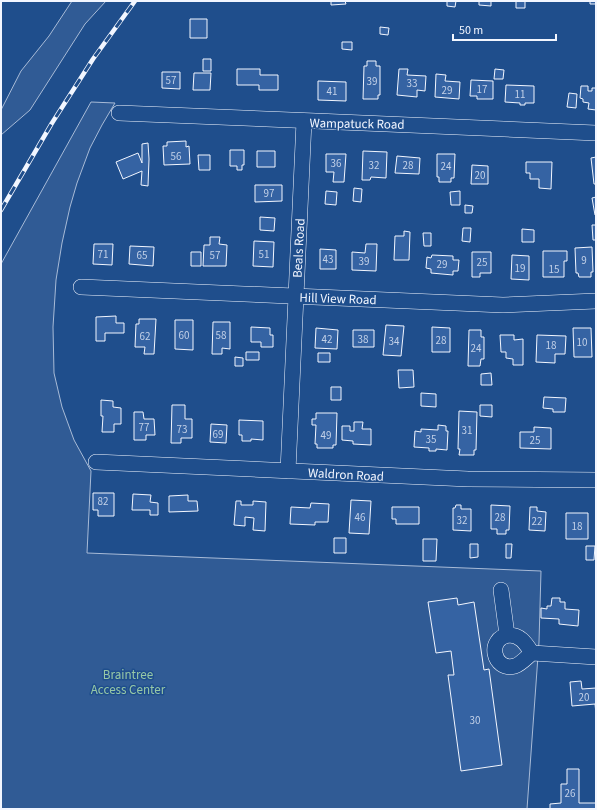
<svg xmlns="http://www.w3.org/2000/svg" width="597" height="810" viewBox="0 0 597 810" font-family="'Source Sans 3',sans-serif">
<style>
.built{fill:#305b95;stroke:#a8bbd7}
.building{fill:#3563a3;stroke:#f2f6ff}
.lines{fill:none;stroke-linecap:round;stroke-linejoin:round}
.minor-casing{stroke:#f2f6ff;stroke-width:16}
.minor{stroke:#1f4e8c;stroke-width:15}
.rail-casing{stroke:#f2f6ff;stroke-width:4.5}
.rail{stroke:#1f4e8c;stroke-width:3;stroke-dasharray:9;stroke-linecap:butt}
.labels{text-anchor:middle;stroke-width:3;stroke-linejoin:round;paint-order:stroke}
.number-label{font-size:11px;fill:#c3d1e8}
.street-label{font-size:13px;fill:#f2f6ff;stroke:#1f4e8c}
.park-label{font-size:13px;fill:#97c8a6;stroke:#1f4e8c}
</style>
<rect width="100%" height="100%" fill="#1f4e8c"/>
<!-- built -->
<path class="built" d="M72,1h34l-21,23 -55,86 -29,25v-25l20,-39 28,-35z
M91,102l24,1 -13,22 -12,23 -13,35 -7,24 -8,36 -6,37 -3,47 1,46 8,34 12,33 17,31 -4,82 454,18 -2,71 -12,167h-526v-545z"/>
<!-- building -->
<path class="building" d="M331,1h14l1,3 -15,1z
M447,1h9l-1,6 -8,-1z
M479,1h12v5l-12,-1z
M516,1h9v7h-9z
M590,1h6v3h-6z
M190,19h17v19h-17z
M380,27l9,1 -1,7 -8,-1z
M342,42h10v8l-10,-1z
M203,59h8v12h-8z
M367,61h9v5h4v29h-2v4h-15l1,-33h3z
M237,69h23v6h18v15h-19v-5h-22z
M399,69h9l-1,6 19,1 -1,15 -8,-1v7l-20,-2z
M495,69l9,1 -1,9h-9z
M162,72h18v17l-18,-1z
M194,73h17l-1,17h-17z
M436,74l10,1 -1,6 15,1 -1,17 -24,-2z
M471,80l22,1v18h-16v-3h-7z
M318,81l28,1v19l-28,-1z
M506,85l28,1v17h-9v2h-5v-2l-15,-1z
M581,86h7v5h4v-3h4v22l-8,-1 1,-6 -6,-1v-3l-3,-1z
M569,93l8,1 -1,14 -9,-1z
M186,141v6l3,-1 1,18 -26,1 -1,-19h4v-4z
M148,143l1,16 -1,27 -7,-1 1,-14 -19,8 -7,-17 22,-9 4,10v-19z
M230,150h14v15h-2v5h-5v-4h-7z
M257,151h18v16h-18z
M363,151l24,1 -1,26 -15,-1 -1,3h-8z
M326,154h20l-2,28h-11l1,-10h-8z
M437,154h18l-1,24h-3v4h-12v-5h-2z
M198,155h12v15h-11z
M397,156l23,2 -1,16 -24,-1z
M596,157v27h-2l-3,-26z
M526,162h26l-1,27 -12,-1v-9h-9v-6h-4z
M472,165l16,1v18h-17z
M255,185h27v16l-27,1z
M354,188l8,1 -1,13 -8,-1z
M326,191l11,1 -1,13 -11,-1z
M460,191v14h-9l-1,-13z
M596,197v17l-1,1 -3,-17z
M465,205l8,1 -1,7h-7z
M260,217l15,1 -1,13 -14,-1z
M592,225h4v15h-3z
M463,228h8l-1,14 -8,-1z
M522,229l12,1v12h-12z
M404,231l6,1 -1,28h-15l1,-24h9z
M423,233h8v13h-7z
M210,237h10l-1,7 8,1 -1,21h-23l1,-21h6z
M254,241l20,1 -1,25 -20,-1z
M94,244h19l-1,21 -19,-1z
M366,244h11l-1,27 -24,-1v-18l13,1z
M130,246l24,1 -1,19 -24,-2z
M592,247l1,25h-2v5h-12l-1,-4h-2l-1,-25z
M320,249l16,1v19h-16z
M543,251h24v10h-3v16h-21z
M191,252h10v14h-10z
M472,252h19v21h-11v4h-8z
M432,255l21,1v4h6l-1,11h-5v4l-22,-2v-4l-5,-1 1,-11 4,1z
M512,255l17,1v24l-18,-1z
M116,316v7h8v10h-19v8h-9v-24z
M139,319h17l-2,35h-10l1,-7h-10l1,-23h3z
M175,320h18v30l-18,-1z
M213,322h17v27l-8,-1v6h-10z
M386,325l18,1 -3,30 -18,-1z
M251,327l19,1v7h3v12h-12v-5h-10z
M432,327l18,1v24h-18z
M316,328l22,2 -1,19 -22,-1z
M573,328h18l1,29h-18z
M353,330h21v17h-21z
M469,330h12v7h3v22h-3l-1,7h-12z
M500,335h14v5l9,-1v26h-10v-6l-7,-1v-6h-5z
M537,335l29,1 -1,18h-10v9l-19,-1z
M246,352h13v8h-13z
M318,353h12v9h-12z
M235,357l8,1v8h-8z
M398,370h15l1,17 -15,1z
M491,373l1,12h-11v-11z
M331,387h10v13h-10z
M421,393l15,1v13l-15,-1z
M544,397l22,1 -1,14h-12v-3l-10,-1z
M101,400l12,1v6l8,1v16h-7v8h-12l1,-16h-2z
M172,405h13v14h7v19h-11v5h-10z
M480,405h12v12l-12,-1z
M459,411l18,1 -1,38h-2v5h-15l1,-6h-2z
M134,412h9l1,7h10l1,16h-9v5h-12z
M316,413h21l-1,32h-3v3h-16v-4h-2l1,-19h-4v-6h4z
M239,420l24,1v19l-12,-1v2h-9v-6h-3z
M354,422h9l-1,7h9v16l-18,-1v-3l-11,-1v-14h8v5h4z
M211,424l16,1 -1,18 -16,-1z
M438,425l8,1v5h2l-1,19 -11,-1v2h-7v-3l-15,-1 1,-16 6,1v-3l17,1z
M534,427l17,1v21l-31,-1v-16h14z
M93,493h21v23h-16v-6h-5z
M133,494l18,1 -1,7 8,1v12h-8v-5h-18z
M188,495v6h9l1,10 -29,1v-16z
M351,500l20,1 -2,33 -20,-1z
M236,501h5v4h12v-4l13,1 -1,29 -12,-1 1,-12 -9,-1v9l-11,-1z
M311,503l18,1 -1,18h-13v3l-25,-1 1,-17 19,1z
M456,505h5v4h10v22l-18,-1v-22h2z
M491,505l19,1 -1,24h-3v4h-9v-5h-6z
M392,507h27v17h-23v-5h-4z
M530,507h7v4l9,1 -1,19 -16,-1z
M566,513h22v26h-22z
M334,538h12v15h-12z
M423,539h14l-1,22h-13z
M470,544h8v13l-8,1z
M506,544h6l-1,14h-5z
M586,546h9l-1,14h-8z
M457,598l1,7 16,-3 10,68 5,-1 13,96 -41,6 -13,-96h6l-3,-24 -15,2 -8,-51z
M552,598h8v4h5v7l14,1 -1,16 -19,-2v-5l-18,-1v-10l6,1v-3h4z
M581,681l1,8 14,-1v26l-1,-10 -23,2 -2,-24z
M567,769h12v34h17v6h-46v-5l11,-1v-19h6z"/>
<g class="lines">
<defs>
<path id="minor" d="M119,113c159,7 318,12 477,20
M81,287l422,18 93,-4
M96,462l372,17 128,1
M288,471l16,-350
M501,590l6,45
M509,635c12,0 17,9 23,18 -5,4 -11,11 -17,13 -22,6 -29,-28 -6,-31z
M532,653l64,4"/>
</defs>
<!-- minor casing -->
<use href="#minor" class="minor-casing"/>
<!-- minor -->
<use href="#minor" class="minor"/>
<defs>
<path id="rail" d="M1,210l51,-87 41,-64 42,-58"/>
</defs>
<!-- rail casing -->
<use href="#rail" class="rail-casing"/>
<!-- rail -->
<use href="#rail" class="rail"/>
</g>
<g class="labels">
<!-- number labels -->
<g class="number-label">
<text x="171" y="84">57</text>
<text x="372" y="85">39</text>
<text x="412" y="87">33</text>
<text x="482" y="93">17</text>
<text x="447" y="94">29</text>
<text x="332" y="95">41</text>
<text x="520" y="98">11</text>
<text x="176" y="160">56</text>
<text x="336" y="167">36</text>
<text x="374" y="169">32</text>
<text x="408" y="169">28</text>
<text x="446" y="170">24</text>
<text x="480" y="179">20</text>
<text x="269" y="197">97</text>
<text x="103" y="258">71</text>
<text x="264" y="258">51</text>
<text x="142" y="259">65</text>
<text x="215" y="259">57</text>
<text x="328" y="263">43</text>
<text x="584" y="264">9</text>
<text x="364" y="265">39</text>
<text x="482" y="266">25</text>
<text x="442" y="268">29</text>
<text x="520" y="272">19</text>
<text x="554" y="273">15</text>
<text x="184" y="339">60</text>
<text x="221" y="339">58</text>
<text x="145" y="340">62</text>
<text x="327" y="343">42</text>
<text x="363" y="343">38</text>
<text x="441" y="344">28</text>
<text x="394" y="345">34</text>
<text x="582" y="346">10</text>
<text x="551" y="349">18</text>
<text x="476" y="352">24</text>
<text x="144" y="431">77</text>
<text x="182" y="433">73</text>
<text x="467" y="434">31</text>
<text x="218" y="438">69</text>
<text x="326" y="439">49</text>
<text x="431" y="443">35</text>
<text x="535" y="444">25</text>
<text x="103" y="505">82</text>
<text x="360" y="521">46</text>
<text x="500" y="521">28</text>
<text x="462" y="524">32</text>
<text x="537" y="525">22</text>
<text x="577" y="530">18</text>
<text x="584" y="701">20</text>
<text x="475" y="724">30</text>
<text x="570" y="797">26</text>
</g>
<!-- street labels -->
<g class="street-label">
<text transform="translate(357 123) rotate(1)" y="5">Wampatuck Road</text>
<text transform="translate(298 248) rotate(-87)" y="5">Beals Road</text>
<text transform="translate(338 298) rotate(2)" y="5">Hill View Road</text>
<text transform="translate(346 474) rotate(3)" y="5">Waldron Road</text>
</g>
<!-- park labels -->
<g class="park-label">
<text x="128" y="679">Braintree<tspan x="128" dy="15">Access Center</tspan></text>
</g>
</g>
<!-- border -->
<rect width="597" height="810" fill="none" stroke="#f2f6ff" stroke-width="4"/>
<!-- scale -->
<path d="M453 34v6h103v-6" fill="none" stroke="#f2f6ff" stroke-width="2"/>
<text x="459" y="34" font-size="12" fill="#f2f6ff" stroke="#1f4e8c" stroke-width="3" paint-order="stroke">50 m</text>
</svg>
